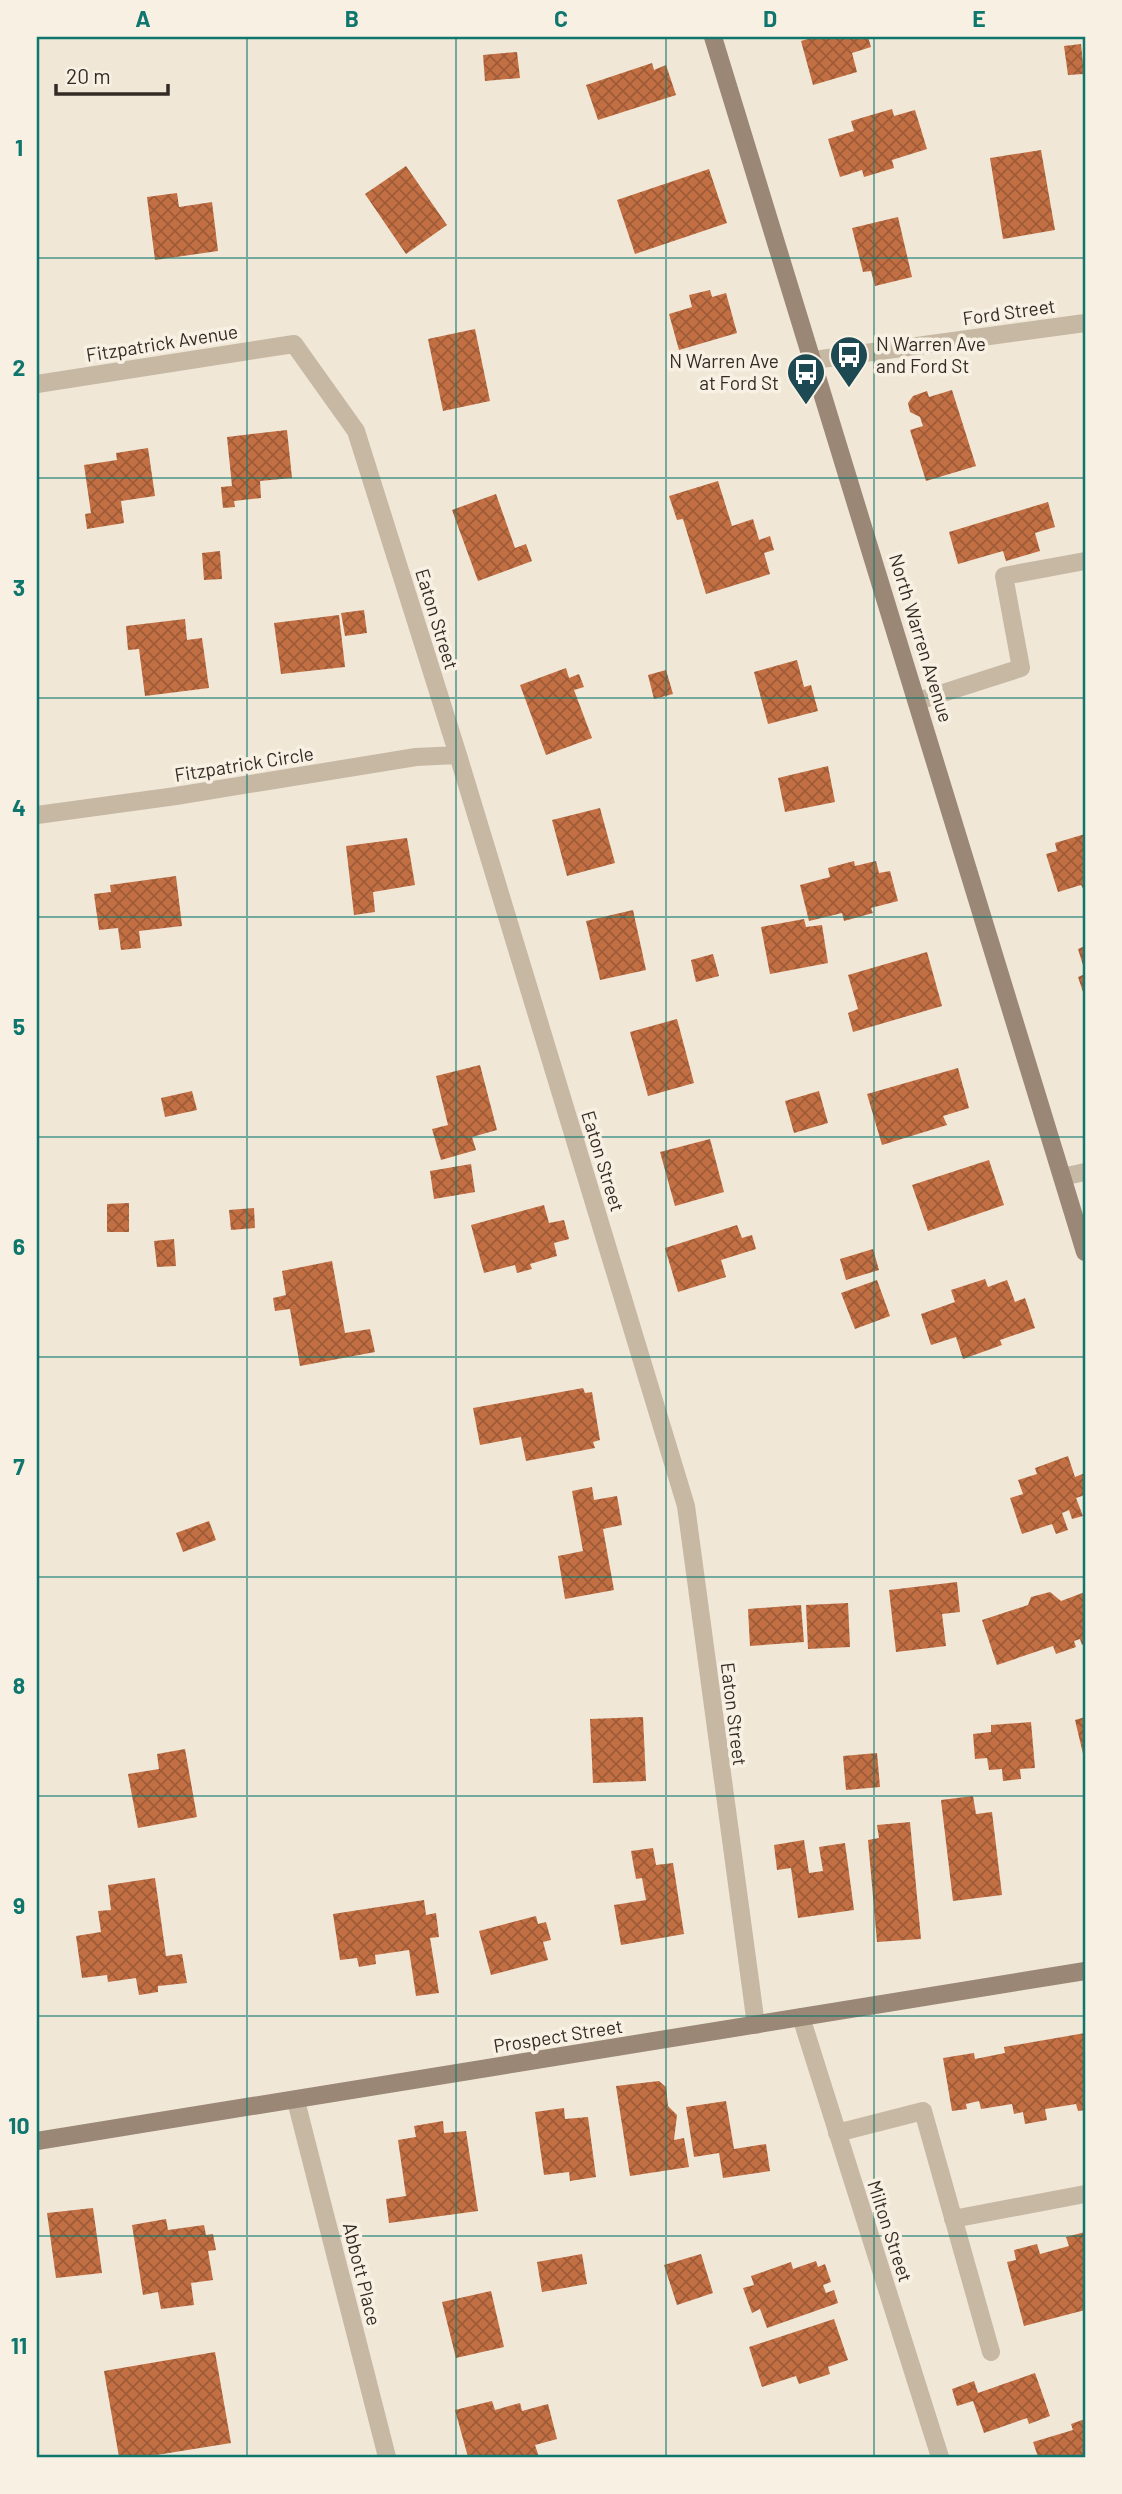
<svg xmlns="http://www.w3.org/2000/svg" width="1122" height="2494" viewBox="0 0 1122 2494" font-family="Barlow,sans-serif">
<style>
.building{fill:url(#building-cross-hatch)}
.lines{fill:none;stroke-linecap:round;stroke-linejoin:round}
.lane{stroke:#c7b8a4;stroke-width:18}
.street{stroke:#c7b8a4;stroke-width:18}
.secondary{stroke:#9a8776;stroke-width:18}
.grid{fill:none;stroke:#0f766e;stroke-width:2;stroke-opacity:0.55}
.labels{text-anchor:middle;stroke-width:7;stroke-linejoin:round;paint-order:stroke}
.street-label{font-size:19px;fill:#332b25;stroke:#f8f1e3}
.poi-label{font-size:19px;fill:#332b25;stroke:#f8f1e3;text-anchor:start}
.neatline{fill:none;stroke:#0f766e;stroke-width:2.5}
.grid-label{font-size:23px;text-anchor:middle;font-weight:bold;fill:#0f766e}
</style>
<defs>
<pattern id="building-cross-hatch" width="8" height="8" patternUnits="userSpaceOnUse" patternTransform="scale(1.75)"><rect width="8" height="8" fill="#c26f43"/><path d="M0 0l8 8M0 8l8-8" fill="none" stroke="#9e5b38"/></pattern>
</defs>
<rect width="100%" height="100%" fill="#f0e7d7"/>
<!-- building -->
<path class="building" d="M814,37h54l3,10 -19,6 5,19 -44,13 -12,-44z
M1081,44l3,30 -16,1 -4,-29z
M517,52l3,26 -35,3 -2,-26z
M652,63l2,7 12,-5 10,30 -78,25 -12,-35z
M892,109l2,7 21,-6 12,39 -35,11 2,8 -30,9 -2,-7 -22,7 -12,-38 26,-8 -3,-10z
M1041,150l14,80 -52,9 -13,-81z
M406,166l41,59 -41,29 -41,-60z
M709,169l18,54 -92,31 -18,-54z
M177,193l2,14 33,-5 6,49 -63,9 -8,-63z
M898,217l14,60 -37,9 -4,-15 -8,1 -11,-44z
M710,290l2,7 14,-4 11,40 -58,17 -10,-36 23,-7 -3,-12z
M475,329l15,72 -47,10 -15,-72z
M952,390l24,76 -50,15 -16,-51 13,-4 -3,-9 -10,-5 -2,-9 5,-7 14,-5 2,6z
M287,430l5,48 -32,3 1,17 -27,3 1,6 -12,1 -2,-21 11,-1 -5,-49z
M148,448l7,48 -34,5 3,22 -37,6 -2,-15 6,-1 -7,-48 33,-5 -1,-7z
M718,481l14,45 21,-7 6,21 11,-4 4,14 -10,3 6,21 -64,20 -23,-75 -6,1 -8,-24z
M496,494l19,54 11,-4 6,17 -54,20 -26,-71z
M1048,502l7,25 -20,6 5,18 -34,10 -3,-10 -45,13 -9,-32z
M220,551l2,28 -18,1 -2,-27z
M364,610l3,23 -22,3 -4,-23z
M339,615l6,52 -64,7 -7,-51z
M185,619l2,21 15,-2 7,50 -64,8 -6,-47 -11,1 -2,-24z
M797,660l7,27 7,-2 7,26 -50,13 -14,-52z
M566,668l3,10 10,-4 5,13 -10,3 18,48 -46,17 -26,-70z
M666,670l7,24 -19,5 -6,-24z
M828,766l7,36 -50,10 -7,-34z
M600,808l15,55 -48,13 -15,-56z
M1085,834v58l-4,-7 -23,7 -12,-38 11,-3 -2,-8z
M407,838l8,47 -42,7 2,20 -21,3 -8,-69z
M854,861l1,5 21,-5 3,12 11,-2 8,30 -27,7 2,5 -29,8 -2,-8 -33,8 -9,-36 30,-8 -2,-9z
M176,876l6,50 -43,5 2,17 -20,2 -3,-22 -19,2 -5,-36 17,-2 -1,-7z
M633,910l13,60 -46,10 -14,-59z
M804,919l2,8 16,-2 6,38 -58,11 -9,-47z
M1085,946v26l-7,-23z
M927,952l15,54 -89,26 -5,-19 10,-4 -10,-34z
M713,954l6,22 -23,6 -5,-22z
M1085,974v24l-7,-21z
M677,1019l17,64 -46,13 -18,-64z
M480,1065l17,65 -25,7 4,13 -35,10 -9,-31 16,-4 -12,-49z
M958,1068l11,40 -26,8 4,9 -65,20 -15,-51z
M192,1091l5,19 -32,7 -4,-19z
M819,1091l9,32 -34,10 -9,-32z
M710,1139l14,53 -49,14 -15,-54z
M989,1160l15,45 -76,26 -16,-46z
M471,1164l4,28 -41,7 -4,-28z
M129,1203v29h-22v-28z
M544,1205l5,18 15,-3 5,19 -15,4 3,13 -27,8 2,5 -15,4 -2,-8 -31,8 -13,-48z
M254,1208l1,20 -24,2 -2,-20z
M737,1225l5,13 10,-3 4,14 -35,11 5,17 -48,15 -13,-44z
M174,1239l2,27 -19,1 -3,-26z
M873,1249l6,21 -33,10 -6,-21z
M332,1261l13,72 25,-4 5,23 -75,14 -10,-57 -15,2 -2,-13 13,-3 -4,-24z
M985,1279l3,8 19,-7 8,22 10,-4 10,30 -35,12 2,5 -39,14 -7,-22 -25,8 -10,-31 34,-12 -4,-12z
M877,1280l13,36 -35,13 -14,-36z
M583,1388l2,5 7,-1 8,48 -7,2 2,6 -69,13 -5,-24 -41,8 -7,-37z
M1068,1456l7,21 10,-4v22l-9,3 7,18 -11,3 -3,-9 -7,3 6,17 -12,4 -4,-10 -30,10 -12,-36 13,-4 -5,-14 19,-6 -2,-6z
M592,1487l2,13 23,-4 5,29 -19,4 11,61 -49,9 -7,-43 25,-5 -11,-60z
M209,1521l7,19 -33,12 -7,-19z
M957,1582l3,30 -18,2 4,32 -50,6 -7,-62z
M1050,1592l11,9 24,-9v52l-3,1 -2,-6 -6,2 2,6 -20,7 -3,-8 -56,19 -15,-45 46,-15 3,-8z
M848,1603l2,44 -42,2 -2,-44z
M801,1605l3,37 -54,4 -2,-37z
M643,1717l3,64 -53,2 -3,-64z
M1085,1717v41h-1l-9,-38z
M1031,1722l4,46 -15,1 1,10 -18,2 -1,-12 -13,1 -2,-12 -12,1 -2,-25 18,-2v-7z
M185,1749l12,68 -59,11 -10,-54 31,-5 -2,-15z
M877,1753l3,34 -34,3 -3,-34z
M973,1796l3,18 16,-2 10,83 -49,6 -12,-101z
M910,1822l11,117 -44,3 -9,-102 11,-2 -2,-13z
M804,1840l5,33 14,-2 -4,-24 26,-4 9,67 -56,8 -7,-50 -14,2 -3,-25z
M653,1848l3,17 17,-2 11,71 -63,11 -7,-40 32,-5 -4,-22 -6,1 -5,-28z
M155,1878l11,78 16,-2 5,29 -29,3v6l-19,3 -3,-17 -28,4 -1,-7 -25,3 -6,-42 25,-4 -3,-21 13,-1 -3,-25z
M424,1900l2,15 10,-2 3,24 -9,1 9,55 -23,3 -7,-46 -34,5 1,9 -17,3 -2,-9 -17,2 -7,-46z
M536,1916l2,8 8,-2 5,18 -8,2 5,18 -57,15 -12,-44z
M1085,2033v77l-7,1 -2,-7 -31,5 2,11 -22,4 -2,-12 -9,2 -2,-10 -31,5 -2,-8 -13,3 1,5 -15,2 -9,-53 31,-5 1,6 30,-6 -1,-6z
M659,2081l7,6 2,19 9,9 -3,25 10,-2 5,29 -59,9 -14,-90z
M726,2101l8,48 32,-5 4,27 -47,7 -4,-25 -25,4 -8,-50z
M564,2108l1,11 23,-2 8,60 -26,4 -1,-9 -25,3 -9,-63z
M443,2121l1,12 22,-2 12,80 -89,12 -3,-24 20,-3 -8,-56 18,-3 -2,-11z
M93,2208l9,65 -46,5 -9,-65z
M166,2219l2,11 36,-5 2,10 7,-1 3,16 -8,1 5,29 -22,3 3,22 -33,4 -3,-17 -15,3 -11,-70z
M1085,2232v78l-61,16 -17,-64 9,-2 -2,-10 23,-6 3,10 29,-8 -3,-9z
M582,2254l5,30 -45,8 -5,-30z
M701,2254l12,39 -36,12 -13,-40z
M816,2261l2,6 7,-3 6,18 -8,3 3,8 8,-3 4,13 -71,25 -7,-19 -8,4 -9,-25 11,-3 -3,-9 40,-14 2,7z
M491,2291l13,56 -48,11 -14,-56z
M834,2319l14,41 -20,7 2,7 -31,10 -3,-8 -34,11 -13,-40z
M215,2352l16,91 -87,14h-25l-15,-86z
M1035,2373l15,43 -21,8 -2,-6 -43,15 -11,-32 -16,5 -5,-17 22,-8 4,12z
M492,2401l3,9 25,-7 2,8 26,-7 9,35 -22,6 4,12h-71l-13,-47z
M1085,2419v38h-47l-5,-15 40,-12 -2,-6z"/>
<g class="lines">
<!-- lane -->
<path class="lane" d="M918,701l103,-33 -17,-92 81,-15
M837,2133l86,-22 68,241
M953,2219l132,-25"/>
<!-- street -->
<path class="street" d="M814,360l271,-37
M37,384l257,-40 62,87 102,324 228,751 70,519
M37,815l139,-19 240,-39 42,-2
M1062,1177l23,-5
M801,2017l139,440
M296,2101l91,356"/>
<!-- secondary -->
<path class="secondary" d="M713,37l372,1215
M37,2141l1048,-170"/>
</g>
<!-- grid -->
<path class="grid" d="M247,37v2420M456,37v2420M666,37v2420M874,37v2420M37,258h1048M37,478h1048M37,698h1048M37,917h1048M37,1137h1048M37,1357h1048M37,1577h1048M37,1796h1048M37,2016h1048M37,2236h1048"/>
<!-- icons -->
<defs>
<symbol id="bus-pin" viewBox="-11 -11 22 30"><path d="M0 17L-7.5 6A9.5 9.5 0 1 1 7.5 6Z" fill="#1d4952" stroke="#f8f1e3"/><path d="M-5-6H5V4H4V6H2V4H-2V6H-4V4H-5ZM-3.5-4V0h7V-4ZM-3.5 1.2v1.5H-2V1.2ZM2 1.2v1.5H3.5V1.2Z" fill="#fff"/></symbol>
</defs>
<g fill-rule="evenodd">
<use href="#bus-pin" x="827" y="333" width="44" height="60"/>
<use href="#bus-pin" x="784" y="350" width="44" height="60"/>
</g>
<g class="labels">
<!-- street labels -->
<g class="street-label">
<text transform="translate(1009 312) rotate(-8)" y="7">Ford Street</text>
<text transform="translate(162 343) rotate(-9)" y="7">Fitzpatrick Avenue</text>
<text transform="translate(437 619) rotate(73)" y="7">Eaton Street</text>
<text transform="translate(921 638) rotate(73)" y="7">North Warren Avenue</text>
<text transform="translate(244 764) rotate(-9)" y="7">Fitzpatrick Circle</text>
<text transform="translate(603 1161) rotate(73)" y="7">Eaton Street</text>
<text transform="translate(734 1714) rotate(83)" y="7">Eaton Street</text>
<text transform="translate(558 2036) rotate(-9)" y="7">Prospect Street</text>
<text transform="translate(890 2231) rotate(72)" y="7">Milton Street</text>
<text transform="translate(362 2274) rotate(76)" y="7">Abbott Place</text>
</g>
<!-- poi labels -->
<g class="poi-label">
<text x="876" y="351">N Warren Ave<tspan x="876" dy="22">and Ford St</tspan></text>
<text x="779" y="368" text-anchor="end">N Warren Ave<tspan x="779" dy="22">at Ford St</tspan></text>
</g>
</g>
<!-- border -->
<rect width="1122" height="2494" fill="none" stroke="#f8f1e3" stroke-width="77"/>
<!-- scale -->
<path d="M56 84v10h112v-10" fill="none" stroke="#332b25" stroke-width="3.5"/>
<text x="66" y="84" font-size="21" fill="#332b25" stroke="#f8f1e3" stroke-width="5" paint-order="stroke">20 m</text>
<rect x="38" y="38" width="1046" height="2418" class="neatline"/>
<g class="grid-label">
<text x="143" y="27">A</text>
<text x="352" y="27">B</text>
<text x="561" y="27">C</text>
<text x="770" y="27">D</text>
<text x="979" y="27">E</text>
<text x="19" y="156">1</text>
<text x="19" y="376">2</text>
<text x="19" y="596">3</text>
<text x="19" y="816">4</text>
<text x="19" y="1035">5</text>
<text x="19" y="1255">6</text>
<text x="19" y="1475">7</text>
<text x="19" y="1694">8</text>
<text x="19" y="1914">9</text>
<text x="19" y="2134">10</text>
<text x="19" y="2354">11</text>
</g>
</svg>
